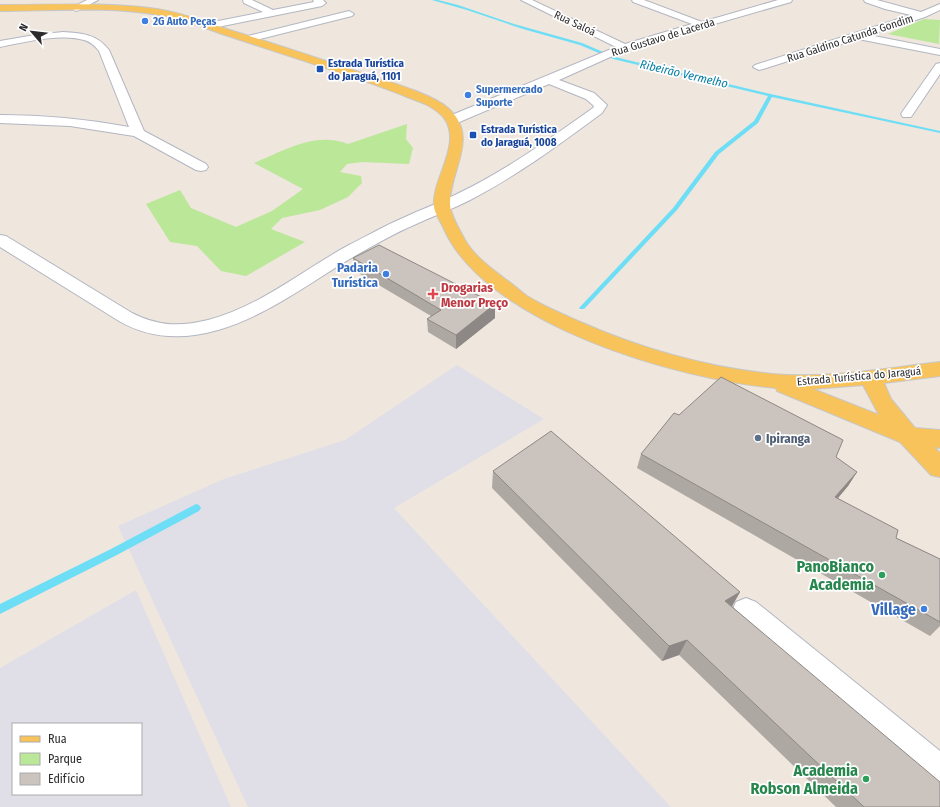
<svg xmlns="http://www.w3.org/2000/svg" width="940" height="807" viewBox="0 0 940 807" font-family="'Fira Sans Condensed',sans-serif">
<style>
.industrial{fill:#e0dfe7;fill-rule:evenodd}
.green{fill:#bbe799}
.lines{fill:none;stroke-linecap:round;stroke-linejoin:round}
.stream{fill:#6ddef5;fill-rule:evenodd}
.minor-casing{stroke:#b2b6c1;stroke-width:2}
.major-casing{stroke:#c8c8c8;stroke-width:2}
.minor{fill:#fff;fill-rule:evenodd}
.major{fill:#f8c35a;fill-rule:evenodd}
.wall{fill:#aea8a3}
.shaded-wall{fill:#8d8885}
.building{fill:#cac3be;stroke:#8d8885}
.shop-dot{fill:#3f7fe0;stroke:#fff;stroke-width:1.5}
.transit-dot{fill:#1a4fb4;stroke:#fff;stroke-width:1.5}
.health-dot{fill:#e0444e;stroke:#fff;stroke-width:1.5}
.service-dot{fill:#5c6f8a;stroke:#fff;stroke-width:1.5}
.leisure-dot{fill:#2e9e5b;stroke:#fff;stroke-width:1.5}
.labels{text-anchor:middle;stroke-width:3.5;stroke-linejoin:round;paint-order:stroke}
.far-shop-label{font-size:11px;font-weight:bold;fill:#366cbe;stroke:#fff;text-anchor:start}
.far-street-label{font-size:11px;fill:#2c2c2c;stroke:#fff}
.far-transit-label{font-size:11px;font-weight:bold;fill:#164399;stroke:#fff;text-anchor:start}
.far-water-label{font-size:12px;font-style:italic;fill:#077fa6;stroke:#fff}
.shop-label{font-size:13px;font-weight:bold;fill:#366cbe;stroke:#fff;text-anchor:end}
.health-label{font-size:13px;font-weight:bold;fill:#be3a42;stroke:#fff;text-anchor:start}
.service-label{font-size:13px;font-weight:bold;fill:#4e5e75;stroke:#fff;text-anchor:start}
.near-leisure-label{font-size:16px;font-weight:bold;fill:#27864d;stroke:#fff;text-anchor:end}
.near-shop-label{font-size:16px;font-weight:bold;fill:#366cbe;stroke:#fff;text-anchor:end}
</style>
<rect width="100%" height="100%" fill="#efe6de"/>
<!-- industrial -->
<path class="industrial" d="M457,365l87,54 -150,89 277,299h-423l-130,-281 106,-47 121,-39z
M136,590l95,217h-231v-139zM13,724h128v70h-128z"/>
<!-- green -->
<path class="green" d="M924,19l16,1 -1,24 -51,-10z
M407,124l-1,15 7,9 -4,16 -47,-2 -15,2 -7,8 21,4 1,7 -14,14 -28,13 -38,8 -11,11 34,13 -59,34 -25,-5 -24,-25 -27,-4 -24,-38 34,-14 11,18 45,19 36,-16 31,-22 -49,-26c29,-12 62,-32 94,-19z"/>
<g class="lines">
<!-- stream -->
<path class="stream" d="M432,0h6l20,5 56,19 68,19 33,14 151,36 174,38v2l-168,-36 -14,26 -39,31 -42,56 -93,99h-4l-1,-1 1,-1 93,-99 42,-56 39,-31 14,-25 -155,-37 -33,-14 -57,-16 -56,-19z
M196,504l3,1 2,3 -2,3 -84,45 -115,58v-10l109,-54z"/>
<defs>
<path id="minor" d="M87,0h11l-19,10 -3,1 -5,-3z
M243,0h9l21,10 41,-8 -1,-2h10l3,3 -4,3 -114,23 -5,-3 5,-3 55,-11 -19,-9z
M521,0h11l93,44 67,-20 -59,-22 -1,-2h12l58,22 76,-22h14l-1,2 -163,47 -69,31 35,13 13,12 -5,8c-42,31 -84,62 -130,86 -19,10 -39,17 -58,26 -19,8 -36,18 -54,28 -46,26 -90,62 -142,77 -35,10 -68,9 -99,-9l-119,-74v-12l6,1 126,77c25,13 48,14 76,7 51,-13 95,-50 141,-75 18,-9 35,-19 54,-27 19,-9 39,-16 58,-26 47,-23 90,-54 132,-84l1,-2 -8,-7 -37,-15 -92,39h-10l-1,-3 1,-3 169,-70z
M864,0h13l44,12 19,-8v6l-15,7 -56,18 71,14v6l-82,-16 -95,30 -4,1 -6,-3 2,-2 156,-50 -26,-6 -20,-7z
M349,11l5,3 -2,2 -104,26 -5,-3 1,-2z
M63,32c18,1 34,2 46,18l35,81 62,33 2,3 -2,3 -5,1 -5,-1 -62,-34 -64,-10 -70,-3v-8c44,0 86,4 129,12l-30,-76c-4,-5 -8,-9 -15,-11 -23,-7 -60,2 -84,7v-6l35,-6z
M940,63v11l-29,43h-8l-2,-3 2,-3 33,-47z
M746,598l10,4 184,149v39l-12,-5 -192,-165 -4,-9 4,-9z"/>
<path id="major" d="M0,5c52,0 105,-3 157,4 26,4 51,14 76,22 39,12 78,25 117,38 25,9 81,23 99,40 31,29 0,62 1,95 0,11 10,26 15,36 9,16 26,28 40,39 8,5 15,12 22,17 16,10 34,17 51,25 61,27 127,46 194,53 54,5 115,-6 168,-12v14l-56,7 7,16 24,29 25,2v18l-6,-1 6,6v24l-9,-2 -31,-33 -123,-51 -1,-3c-97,-8 -290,-64 -332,-159 -3,-7 -9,-15 -10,-22 -3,-27 29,-63 10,-89 -4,-5 -10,-9 -15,-12 -7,-4 -15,-6 -22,-9 -29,-12 -58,-21 -87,-31 -34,-11 -67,-22 -101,-33 -19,-7 -39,-15 -60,-18 -52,-9 -107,-4 -159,-4zM863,385l16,30 -66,-26z"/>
</defs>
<!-- minor casing -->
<use href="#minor" class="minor-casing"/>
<!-- major casing -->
<use href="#major" class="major-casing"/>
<!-- minor -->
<use href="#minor" class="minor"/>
<!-- major -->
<use href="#major" class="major"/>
</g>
<!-- wall -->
<path class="wall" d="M353,258l142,46v14l-39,31 -28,-17 -1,-13 4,-3 -76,-45z
M679,415l178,57 -9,14 -10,12 58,40 44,21v67l-10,10 -293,-168 4,-14z
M493,471l247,121 -8,14 208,201h-104l-157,-152 -17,6 -170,-173z"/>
<!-- shaded-wall -->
<path class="shaded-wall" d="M495,304v14l-39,31v-14z
M857,472l-9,14 -21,25 8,-14z
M740,592l-9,16 -6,-7z
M687,640l-8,15 -17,6 7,-15z"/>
<!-- building -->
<path class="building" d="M379,245l116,59 -39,31 -29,-16 14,-9 -88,-52z
M721,377l122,63 -7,17 21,15 -22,25 63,33 -2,8 44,21v63l-299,-168 33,-41 5,2z
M551,431l189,161 -15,9 215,181v25h-76l-177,-167 -18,6 -176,-175z"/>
<!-- markers -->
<g class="shop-dot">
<circle cx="145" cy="21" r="4"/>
<circle cx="468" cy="95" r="4"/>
<circle cx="386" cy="274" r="4"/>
<circle cx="924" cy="609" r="4"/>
</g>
<g class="transit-dot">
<rect x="316" y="65" width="8" height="8" rx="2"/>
<rect x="469" y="131" width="8" height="8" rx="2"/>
</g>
<path class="health-dot" d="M431 288h4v4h4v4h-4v4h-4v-4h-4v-4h4z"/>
<circle class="service-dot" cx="758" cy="438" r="4"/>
<g class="leisure-dot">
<circle cx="882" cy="575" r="4"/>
<circle cx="866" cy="779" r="4"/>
</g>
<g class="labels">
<!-- far-shop labels -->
<g class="far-shop-label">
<text x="153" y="25">2G Auto Peças</text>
<text x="476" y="93">Supermercado<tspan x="476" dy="13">Suporte</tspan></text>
</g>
<!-- far-street labels -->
<g class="far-street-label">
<text transform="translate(575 23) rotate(25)" y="4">Rua Saloá</text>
<text transform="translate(663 37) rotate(-17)" y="4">Rua Gustavo de Lacerda</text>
<text transform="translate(850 38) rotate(-18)" y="4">Rua Galdino Catunda Gondim</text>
<text transform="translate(859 376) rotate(-5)" y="4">Estrada Turística do Jaraguá</text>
</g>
<!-- far-transit labels -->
<g class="far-transit-label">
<text x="328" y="67">Estrada Turística<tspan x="328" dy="13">do Jaraguá, 1101</tspan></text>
<text x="481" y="133">Estrada Turística<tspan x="481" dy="13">do Jaraguá, 1008</tspan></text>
</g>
<!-- far-water labels -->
<g class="far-water-label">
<text transform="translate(684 74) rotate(13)" y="4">Ribeirão Vermelho</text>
</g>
<!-- shop labels -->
<g class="shop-label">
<text x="378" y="272">Padaria<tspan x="378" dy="15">Turística</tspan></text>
</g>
<!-- health labels -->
<g class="health-label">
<text x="441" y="292">Drogarias<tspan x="441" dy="15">Menor Preço</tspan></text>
</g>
<!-- service labels -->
<g class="service-label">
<text x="766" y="443">Ipiranga</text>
</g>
<!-- near-leisure labels -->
<g class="near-leisure-label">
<text x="874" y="572">PanoBianco<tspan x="874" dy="18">Academia</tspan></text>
<text x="858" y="776">Academia<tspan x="858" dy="18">Robson Almeida</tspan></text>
</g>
<!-- near-shop labels -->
<g class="near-shop-label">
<text x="916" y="615">Village</text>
</g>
</g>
<!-- legend -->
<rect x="12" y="723" width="130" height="72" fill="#ffffff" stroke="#ababab"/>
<rect x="20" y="736" width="20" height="6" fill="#f8c35a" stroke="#ababab"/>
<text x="48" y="743" font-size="12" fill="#2c2c2c">Rua</text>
<rect x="20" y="753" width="20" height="12" fill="#bbe799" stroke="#ababab"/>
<text x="48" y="763" font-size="12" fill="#2c2c2c">Parque</text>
<rect x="20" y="773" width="20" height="12" fill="#cac3be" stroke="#ababab"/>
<text x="48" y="783" font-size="12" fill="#2c2c2c">Edifício</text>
<!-- north arrow -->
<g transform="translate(32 32) rotate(298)" stroke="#ffffff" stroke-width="3" paint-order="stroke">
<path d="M0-3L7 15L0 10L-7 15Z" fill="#2c2c2c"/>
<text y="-6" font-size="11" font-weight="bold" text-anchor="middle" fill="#2c2c2c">N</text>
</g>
</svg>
